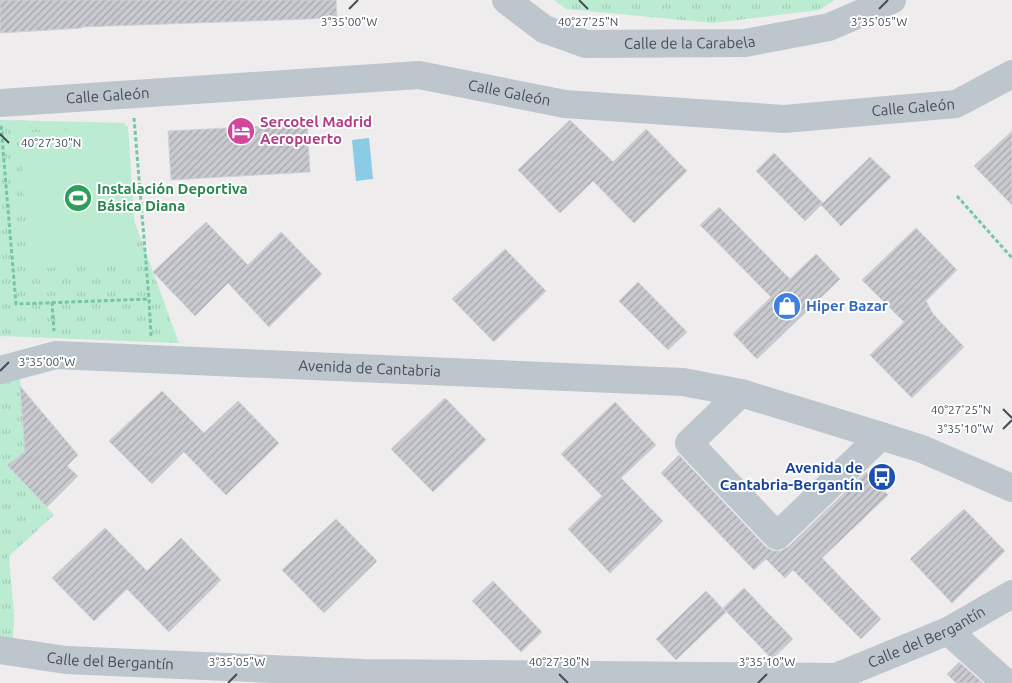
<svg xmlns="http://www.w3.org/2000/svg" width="1012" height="683" viewBox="0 0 1012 683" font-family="Ubuntu,sans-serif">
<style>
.grass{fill:url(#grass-tufts)}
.pitch{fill:#bbebd1}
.water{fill:#8acbe5}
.building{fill:url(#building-hatch);stroke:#d0d1d7}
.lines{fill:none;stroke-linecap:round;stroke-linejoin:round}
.path{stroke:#75c6a5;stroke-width:3;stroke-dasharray:4 2.5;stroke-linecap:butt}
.minor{stroke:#bdc5cd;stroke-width:28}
.ticks{fill:none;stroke:#454d58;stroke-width:2}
.labels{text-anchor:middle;stroke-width:4;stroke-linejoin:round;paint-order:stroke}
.street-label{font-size:15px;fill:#454d58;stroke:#fff}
.hotel-label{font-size:15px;font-weight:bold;fill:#b23c85;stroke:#fff;text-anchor:start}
.leisure-label{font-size:15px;font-weight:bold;fill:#27864d;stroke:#fff;text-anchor:start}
.shop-label{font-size:15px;font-weight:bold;fill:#366cbe;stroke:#fff;text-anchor:start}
.transit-label{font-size:15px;font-weight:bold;fill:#164399;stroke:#fff;text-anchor:end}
.ticks-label{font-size:12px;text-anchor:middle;fill:#454d58;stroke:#fff;stroke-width:4;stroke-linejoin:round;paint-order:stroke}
</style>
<defs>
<pattern id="grass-tufts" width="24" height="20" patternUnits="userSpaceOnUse" patternTransform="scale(1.25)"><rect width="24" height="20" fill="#bbebd1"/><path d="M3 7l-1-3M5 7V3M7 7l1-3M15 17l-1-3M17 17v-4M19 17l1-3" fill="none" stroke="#a2cbb6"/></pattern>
<pattern id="building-hatch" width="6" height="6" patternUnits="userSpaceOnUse" patternTransform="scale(1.25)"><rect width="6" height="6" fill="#c9cad0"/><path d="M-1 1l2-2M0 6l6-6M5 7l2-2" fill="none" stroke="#a5a6ac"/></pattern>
</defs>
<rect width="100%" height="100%" fill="#eeecec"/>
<!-- grass -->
<path class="grass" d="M554,0h281l-16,10 -106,13 -147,-14z
M0,120l125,3 6,89 48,131 -179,-7z
M20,377l5,75 -18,13 47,50 -45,41 5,60 -1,23 -13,-2v-257z"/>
<!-- pitch -->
<path class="pitch" d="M128,126l9,136 -108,7 -9,-136z"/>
<!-- water -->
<path class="water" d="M369,138l4,41 -17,2 -4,-41z"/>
<!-- building -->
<path class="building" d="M0,0h336l1,18 -255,9v1l-82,5z
M570,120l43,42 33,-33 41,42 -53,52 -41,-42 -33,32 -42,-43z
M307,124l3,48 -139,8 -3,-49z
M1012,131v74l-38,-39z
M774,153l49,50 -18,18 -49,-50z
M870,157l21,20 -50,49 -20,-21z
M719,207l71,72 26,-25 24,25 -83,80 -24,-25 38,-37 -71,-72z
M206,222l42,43 33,-33 41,42 -53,53 -41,-44 -33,33 -42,-44z
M916,228l41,42 -31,31 7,13 31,33 -52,51 -42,-43 34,-33 -42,-42z
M505,249l41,42 -52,51 -42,-43z
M638,282l49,50 -19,18 -49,-49z
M20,386l58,69 -11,11 11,10 -31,31 -40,-42 18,-13z
M162,391l42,42 34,-32 41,42 -53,52 -42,-43 -32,32 -43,-43z
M445,398l41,42 -53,52 -42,-43z
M615,402l41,43 -35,33 42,43 -53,52 -42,-44 34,-33 -41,-42z
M679,455l87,92 7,4h8l7,-4 78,-75 22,23 -66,63 59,61 -20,20 -68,-69 -8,8 -19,-19 -12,11 -93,-97z
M964,509l41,42 -53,52 -42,-44z
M336,519l41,42 -53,52 -42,-43z
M105,528l42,43 34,-33 40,42 -52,52 -42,-43 -33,32 -42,-43z
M493,581l49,51 -21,20 -49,-51z
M744,588l49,51 -21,20 -49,-51z
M706,591l20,21 -50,48 -20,-21z
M959,662l24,21h-27l-9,-9z"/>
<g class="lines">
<!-- path -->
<path class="path" d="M134,118l15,181 2,37
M1,126l15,178 133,-5
M957,196l55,62
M52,302l2,29"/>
<!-- minor -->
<g class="minor">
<path id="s1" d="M506,0l38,29 42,15 159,-1 84,-16 63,-27"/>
<path id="s2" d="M0,103l419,-28 146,29 219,15 172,-15 56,-30"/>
<path id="s3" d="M0,370l56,-15 627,27 58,11 140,43 41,13 90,39"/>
<path d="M741,393l-52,50 88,93 104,-100"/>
<path d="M948,631l58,52"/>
<path id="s4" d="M0,650l66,10 297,13 473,4 112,-46 64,-37"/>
</g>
</g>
<!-- ticks -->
<path class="ticks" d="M579,0l9,9M349,9l9,-9M879,9l9,-9M0,134l9,9M0,371l9,-9M1003,409l9,9M1003,429l9,-9M559,674l9,9M228,683l9,-9M758,683l9,-9"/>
<!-- icons -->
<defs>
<symbol id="hotel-disc" viewBox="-11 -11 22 22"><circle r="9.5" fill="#d1479c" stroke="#fff"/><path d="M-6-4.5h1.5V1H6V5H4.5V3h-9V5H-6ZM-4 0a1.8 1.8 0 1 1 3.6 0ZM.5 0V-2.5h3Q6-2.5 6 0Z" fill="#fff"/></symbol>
<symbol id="stadium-disc" viewBox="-11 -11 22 22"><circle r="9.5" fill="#2e9e5b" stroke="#fff"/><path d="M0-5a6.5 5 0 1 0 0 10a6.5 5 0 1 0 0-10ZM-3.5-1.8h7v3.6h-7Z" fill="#fff"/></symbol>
<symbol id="shop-disc" viewBox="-11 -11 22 22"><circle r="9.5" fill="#3f7fe0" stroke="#fff"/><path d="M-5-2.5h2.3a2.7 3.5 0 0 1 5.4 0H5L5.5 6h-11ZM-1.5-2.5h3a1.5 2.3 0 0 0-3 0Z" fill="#fff"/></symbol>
<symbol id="bus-disc" viewBox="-11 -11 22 22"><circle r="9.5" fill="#1a4fb4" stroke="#fff"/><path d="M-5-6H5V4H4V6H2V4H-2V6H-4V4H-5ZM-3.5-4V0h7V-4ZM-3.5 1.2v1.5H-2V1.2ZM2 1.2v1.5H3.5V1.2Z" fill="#fff"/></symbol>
</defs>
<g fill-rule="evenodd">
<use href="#hotel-disc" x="225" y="115" width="32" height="32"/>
<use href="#stadium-disc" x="62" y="182" width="32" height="32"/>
<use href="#shop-disc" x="771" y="290" width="32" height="32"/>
<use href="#bus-disc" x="866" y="461" width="32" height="32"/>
</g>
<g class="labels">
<!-- street labels -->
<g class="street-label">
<text dy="5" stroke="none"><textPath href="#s1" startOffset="196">Calle de la Carabela</textPath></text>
<text dy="5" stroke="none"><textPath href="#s2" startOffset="512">Calle Galeón</textPath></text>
<text dy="5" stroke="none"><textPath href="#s2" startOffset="108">Calle Galeón</textPath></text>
<text dy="5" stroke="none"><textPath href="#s2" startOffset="918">Calle Galeón</textPath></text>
<text dy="5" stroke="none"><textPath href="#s3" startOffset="372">Avenida de Cantabria</textPath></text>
<text dy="5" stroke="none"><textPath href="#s4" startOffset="936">Calle del Bergantín</textPath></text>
<text dy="5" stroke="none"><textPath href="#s4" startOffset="111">Calle del Bergantín</textPath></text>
</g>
<!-- hotel labels -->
<g class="hotel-label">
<text x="260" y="127">Sercotel Madrid<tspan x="260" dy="17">Aeropuerto</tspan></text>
</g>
<!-- leisure labels -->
<g class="leisure-label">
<text x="97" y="194">Instalación Deportiva<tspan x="97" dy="17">Básica Diana</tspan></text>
</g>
<!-- shop labels -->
<g class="shop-label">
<text x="806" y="311">Hiper Bazar</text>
</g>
<!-- transit labels -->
<g class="transit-label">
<text x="863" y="473">Avenida de<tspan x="863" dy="17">Cantabria-Bergantín</tspan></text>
</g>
</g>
<g class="ticks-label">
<text x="588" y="26">40°27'25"N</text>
<text x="349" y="26">3°35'00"W</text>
<text x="879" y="26">3°35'05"W</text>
<text x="51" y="147">40°27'30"N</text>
<text x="47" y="366">3°35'00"W</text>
<text x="961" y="414">40°27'25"N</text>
<text x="965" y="433">3°35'10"W</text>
<text x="237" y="666">3°35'05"W</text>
<text x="767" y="666">3°35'10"W</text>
<text x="559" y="666">40°27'30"N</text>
</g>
</svg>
